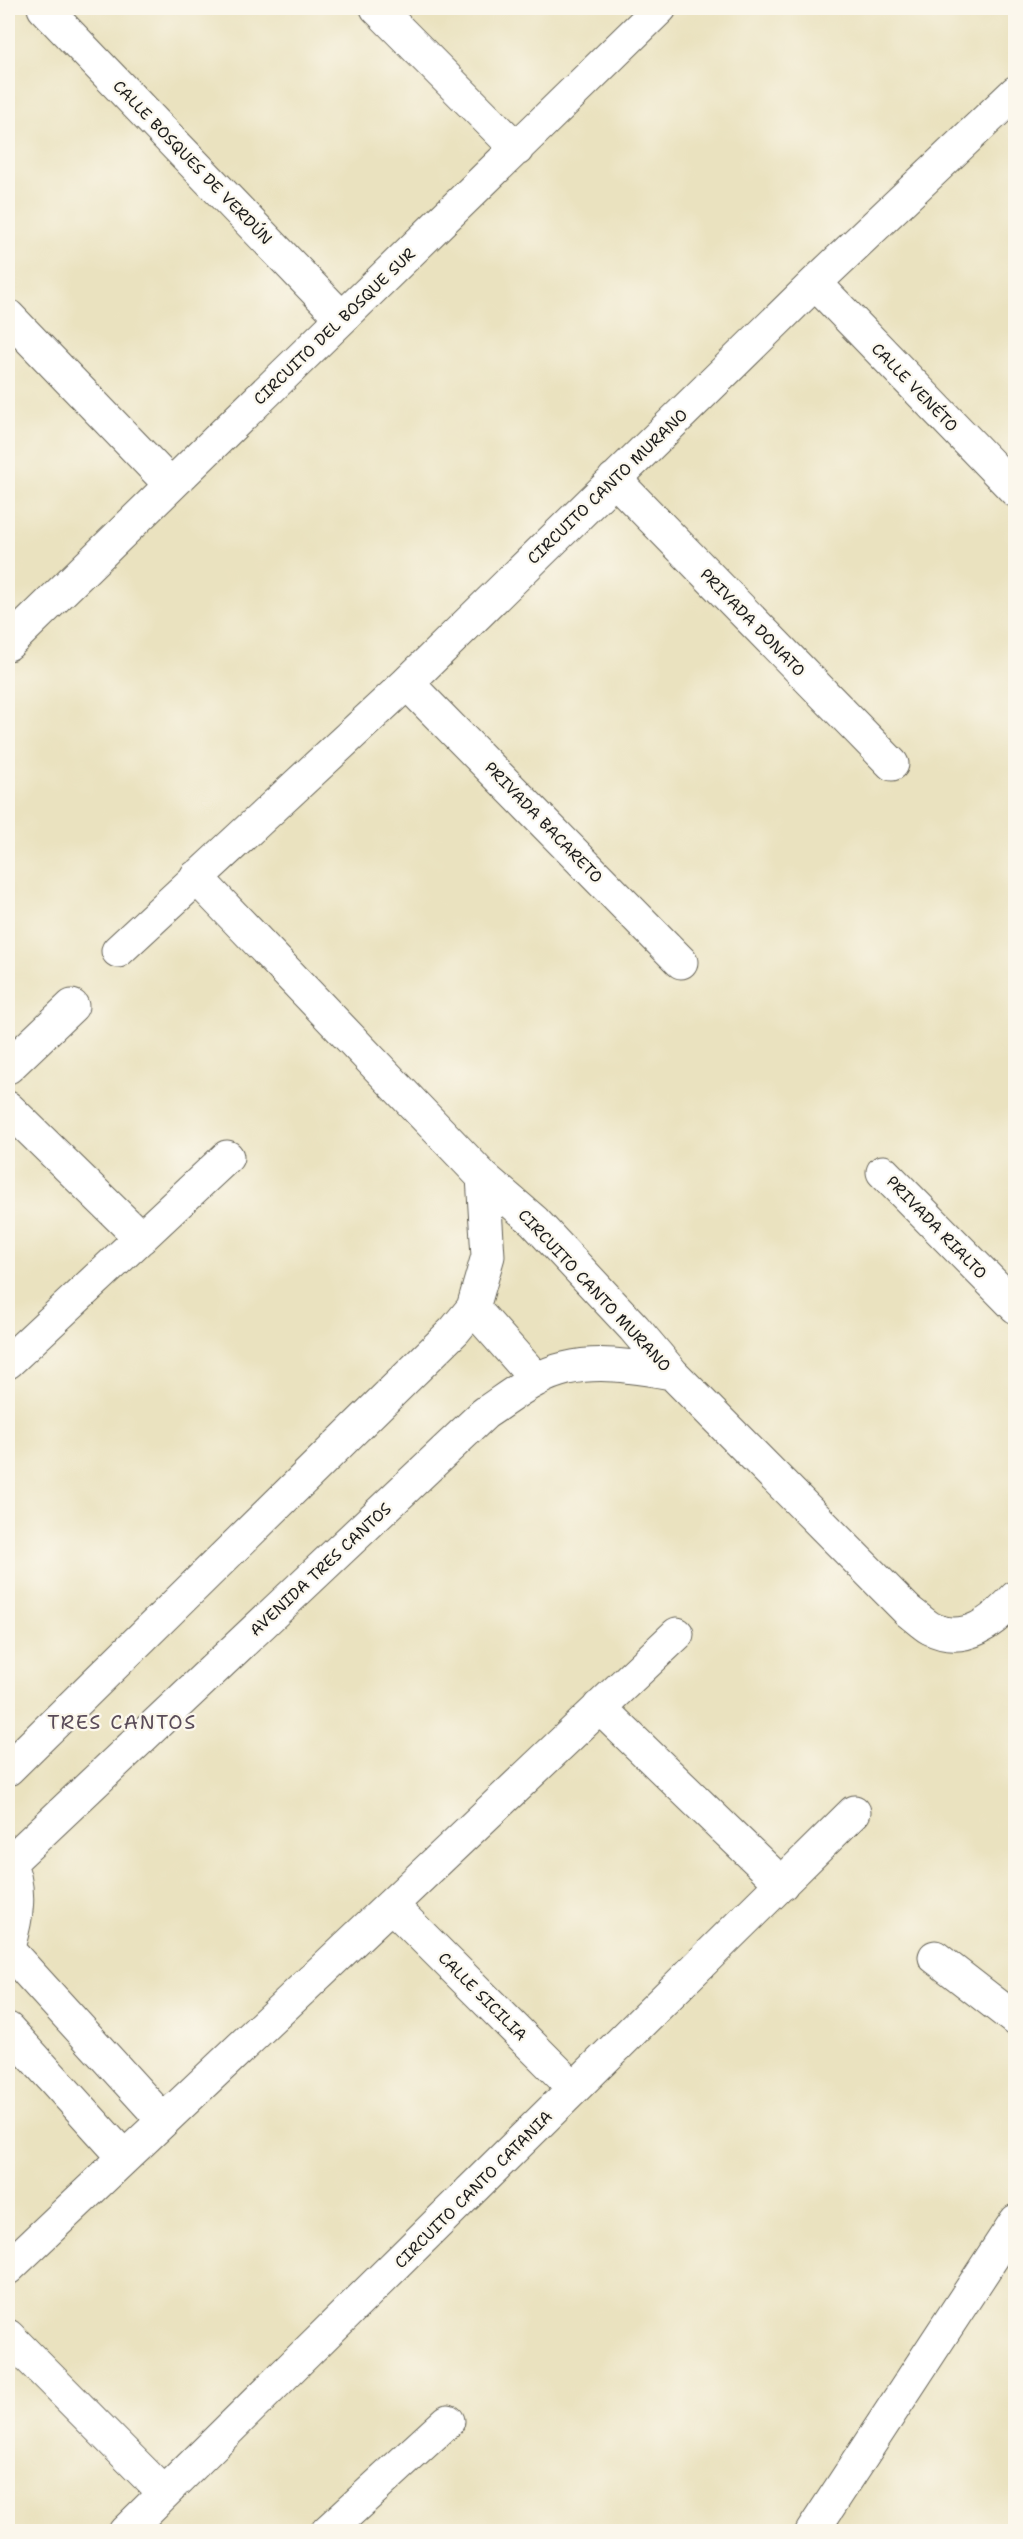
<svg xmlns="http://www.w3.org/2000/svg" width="1023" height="2539" viewBox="0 0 1023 2539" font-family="'Shantell Sans',sans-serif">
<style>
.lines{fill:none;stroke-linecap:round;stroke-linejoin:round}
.street-casing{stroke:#646155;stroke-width:35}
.street{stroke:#fff;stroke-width:33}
.labels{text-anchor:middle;stroke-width:4.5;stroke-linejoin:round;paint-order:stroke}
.street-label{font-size:16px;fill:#1c1c1c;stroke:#fbf7ec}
.quarter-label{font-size:20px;letter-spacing:1.5px;fill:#594b58;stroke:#fbf7ec}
</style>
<rect width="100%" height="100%" fill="#fbf7ec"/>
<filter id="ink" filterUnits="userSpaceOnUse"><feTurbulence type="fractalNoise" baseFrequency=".0167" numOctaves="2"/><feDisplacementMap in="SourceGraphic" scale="12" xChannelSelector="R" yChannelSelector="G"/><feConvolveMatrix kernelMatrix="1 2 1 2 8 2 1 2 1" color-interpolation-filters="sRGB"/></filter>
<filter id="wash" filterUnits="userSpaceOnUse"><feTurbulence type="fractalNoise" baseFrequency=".008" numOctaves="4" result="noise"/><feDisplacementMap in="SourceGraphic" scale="24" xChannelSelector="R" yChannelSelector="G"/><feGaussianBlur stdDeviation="1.35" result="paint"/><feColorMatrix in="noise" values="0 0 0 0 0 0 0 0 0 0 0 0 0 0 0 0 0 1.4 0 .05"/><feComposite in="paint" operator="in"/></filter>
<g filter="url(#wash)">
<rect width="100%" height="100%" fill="#eae2bf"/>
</g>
<g filter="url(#ink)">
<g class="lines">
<defs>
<path id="street" d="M44,8l297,309
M377,8l140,141
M815,283l201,208
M8,316l163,169
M614,479l278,285
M8,644l652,-636
M407,683l274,279
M196,877l287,300 51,44 100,107 38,45 236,238c7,5 14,12 22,17 35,18 64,-7 86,-31
M118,951l289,-268 408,-400 201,-191
M8,1067l64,-61
M8,1108l133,130
M883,1172l133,135
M473,1308l63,71
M8,1362l219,-205
M599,1707l183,177
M8,1769l447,-439 18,-22 15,-52 -5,-79
M8,1860c14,28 9,58 0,87
M9,1863l476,-450c17,-11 33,-24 51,-33 43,-24 90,-15 136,-7
M391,1905l183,183
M8,1950l155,170
M935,1957l81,63
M8,2029l116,128
M8,2268l669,-634
M8,2336l156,157
M125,2532l729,-720
M327,2532l121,-111
M812,2532l204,-311"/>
</defs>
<!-- street casing -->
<use href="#street" class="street-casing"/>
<!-- street -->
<use href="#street" class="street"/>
</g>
</g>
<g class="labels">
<!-- street labels -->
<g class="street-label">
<text transform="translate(193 162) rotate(46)" y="6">CALLE BOSQUES DE VERDÚN</text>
<text transform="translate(334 326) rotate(-44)" y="6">CIRCUITO DEL BOSQUE SUR</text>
<text transform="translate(915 387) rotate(46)" y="6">CALLE VENÉTO</text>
<text transform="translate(607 486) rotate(-44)" y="6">CIRCUITO CANTO MURANO</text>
<text transform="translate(753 622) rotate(46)" y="6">PRIVADA DONATO</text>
<text transform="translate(544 822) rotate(46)" y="6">PRIVADA BACARETO</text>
<text transform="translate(937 1227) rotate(46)" y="6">PRIVADA RIALTO</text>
<text transform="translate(595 1290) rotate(47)" y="6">CIRCUITO CANTO MURANO</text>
<text transform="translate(320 1569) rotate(-43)" y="6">AVENIDA TRES CANTOS</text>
<text transform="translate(483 1996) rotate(45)" y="6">CALLE SICILIA</text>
<text transform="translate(473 2189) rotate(-45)" y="6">CIRCUITO CANTO CATANIA</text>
</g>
<!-- quarter labels -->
<g class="quarter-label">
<text x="122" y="1729">TRES CANTOS</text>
</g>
</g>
<!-- margin -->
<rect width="1023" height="2539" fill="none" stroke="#fbf7ec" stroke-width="30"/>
</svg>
